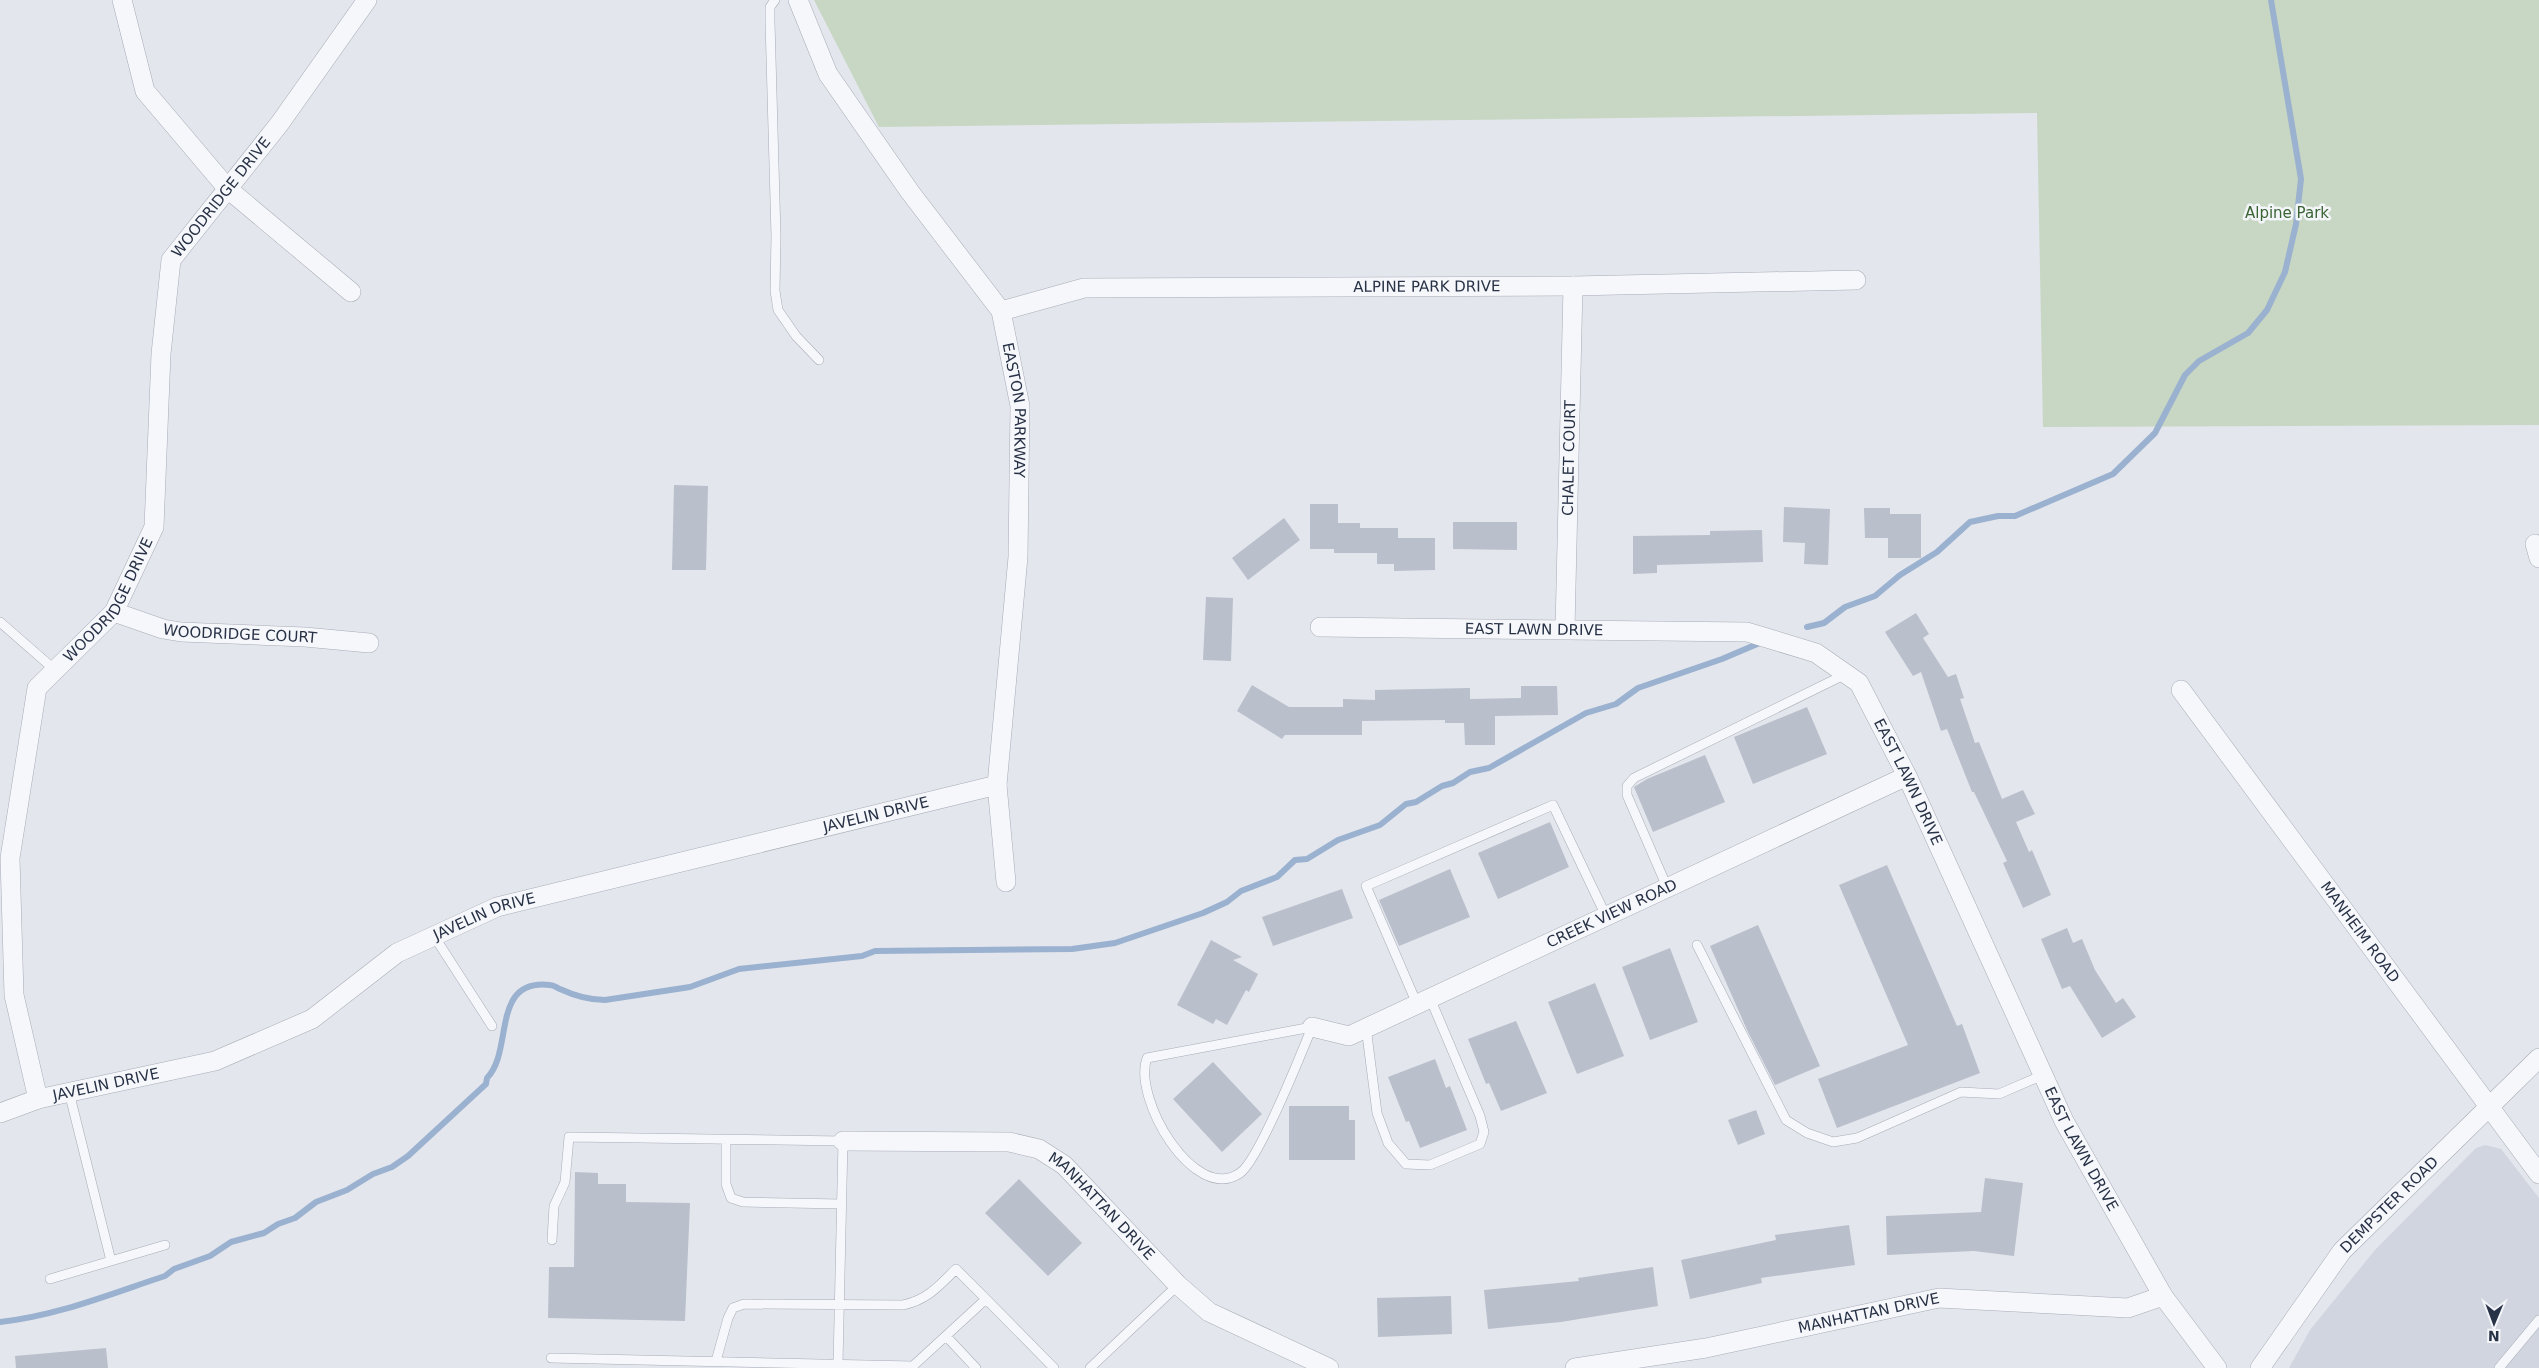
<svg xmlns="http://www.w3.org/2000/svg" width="2539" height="1368" viewBox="0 0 2539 1368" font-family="'DejaVu Sans',sans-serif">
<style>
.built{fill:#d0d5df}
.green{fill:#c7d7c3}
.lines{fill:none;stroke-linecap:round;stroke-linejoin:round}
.stream{stroke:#9ab1d0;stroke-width:6}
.building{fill:#b9bfcb}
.lane-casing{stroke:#a7acb7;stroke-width:10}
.street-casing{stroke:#a7acb7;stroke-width:20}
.lane{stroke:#f6f7fa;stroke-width:9}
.street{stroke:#f6f7fa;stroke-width:19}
.labels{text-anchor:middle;stroke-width:5;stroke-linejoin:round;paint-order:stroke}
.street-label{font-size:15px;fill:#283247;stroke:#f3f5f9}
.park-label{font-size:15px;fill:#3b6434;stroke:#f3f5f9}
</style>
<rect width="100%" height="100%" fill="#e3e6ec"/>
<!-- built -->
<path class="built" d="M2485,1145l16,4 38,49v170h-250l21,-38 65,-80 101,-102z"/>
<!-- green -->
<path class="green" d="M814,0h1725v425l-496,2 -6,-314 -1158,14z"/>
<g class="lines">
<!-- stream -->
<path class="stream" d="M1807,627l17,-4 21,-16 30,-11 25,-21 37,-23 33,-30 28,-6h17l98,-42 42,-41 30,-58 14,-14 49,-28 19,-23 18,-38 11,-48 5,-45 -30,-179
M0,1322c57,-6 110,-28 165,-46l9,-7 36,-13 21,-14 33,-9 14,-9 17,-6 21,-16 31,-12 26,-16 19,-7 16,-11 78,-72 1,-6c27,-27 3,-100 63,-93 4,0 7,3 10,4 15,7 30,11 45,11l85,-13 49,-18 123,-13 13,-5 197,-2 43,-6 88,-30 24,-11 14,-11 36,-14 18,-17 12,-1 31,-19 42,-15 26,-21 10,-2 26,-16 11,-3 17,-11 19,-4 97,-55 30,-9 22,-16 84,-29 40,-17"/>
</g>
<!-- building -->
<path class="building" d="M674,485l34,1 -2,84h-34z
M1310,504h28v19h22v5h38v10h37v32l-41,1v-7h-17v-11h-43v-4h-24z
M1784,507l46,2 -2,56 -24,-1 1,-21 -22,-1z
M1864,508h26v6h31v44h-33v-20h-23z
M1284,518l16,22 -52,40 -16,-22z
M1453,522h64v28l-64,-1z
M1762,530l1,32 -106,3v8l-24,1v-38l77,-1v-4z
M1206,597l27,1 -2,63 -28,-1z
M1916,613l13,21 -6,4 25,39 8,-3 8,24 -4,1 15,44 4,-1 23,57 21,-9 12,24 -19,8 13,30 3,-2 19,45 -28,13 -20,-45 4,-2 -33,-69h-2l-25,-63 -6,2 -20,-59 -8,4 -28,-44z
M1252,685l37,22h54v-8l32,1v-10l95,-2v11l51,-1v-12h36l1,29 -63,1v29h-30l-1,-22h-19v-3l-83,1v14h-77l-3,4 -45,-28z
M1807,707l20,47 -74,30 -19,-47z
M1705,755l20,47 -72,30 -19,-45 13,-8z
M1550,822l19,45 -71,32 -20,-46z
M1887,865l70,161 5,-2 18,49 -143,55 -19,-49 90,-34 -69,-160z
M1450,869l20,48 -71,29 -20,-46z
M1342,889l11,29 -80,28 -11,-29z
M1758,925l62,141 -45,19 -27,-53 -38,-86z
M2067,928l6,15 9,-4 13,31 21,33 7,-5 13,19 -34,21 -32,-52 -8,3 -21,-50z
M1211,940l31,17 -9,3 25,14 -9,18 -3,-2 -19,35 -11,-6 -3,5 -36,-19z
M1670,948l28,74 -48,18 -28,-73z
M1595,983l29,73 -47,18 -29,-72z
M1516,1021l31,72 -46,18 -12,-28 -3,1 -18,-45z
M1435,1059l11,29 4,-2 17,44 -47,18 -11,-27 -3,1 -18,-45z
M1213,1062l49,52 -40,38 -49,-53z
M1289,1106h60v14h6v40h-66z
M1756,1110l9,24 -27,11 -10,-25z
M575,1172l23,1v11h28v18l64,1 -5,118 -137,-3 1,-51h25z
M1985,1178l38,5 -9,73 -40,-5 -87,4 -1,-39 95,-4z
M1019,1179l63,64 -34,33 -63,-63z
M1849,1225l6,40 -94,13 1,5 -72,16 -9,-39 95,-20 -1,-5z
M1653,1267l5,39 -97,16 -73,7 -4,-39 95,-9 -1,-3z
M1451,1296l1,38 -74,3 -1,-39z
M106,1348l2,20h-92l-1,-12z"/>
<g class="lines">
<defs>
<path id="lane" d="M775,0l-5,7v15l6,214 -1,55 3,19 18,26 23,24
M0,622l55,48
M1667,887l-40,-92v-9l7,-8 212,-104
M434,936l58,90
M1697,945l89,175 21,13 26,9 24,-4 104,-46 38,2 44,-19
M1417,1004l-51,-118 187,-81 53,111
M1312,1027c-11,27 -53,133 -72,146 -46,32 -108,-76 -93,-115z
M1366,1027l11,86 11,30 18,21 24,1 50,-21 4,-12 -4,-16 -50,-118
M69,1092l42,169
M726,1139v45l5,14 12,4 98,2
M552,1240l2,-34 11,-24 4,-45 274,4 -5,223
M50,1279l115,-34
M946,1336l30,32
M551,1358l362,8 73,-67 68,69
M716,1361l12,-43 5,-10 11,-4 159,1c24,-5 36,-19 53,-36l30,30
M1090,1368l88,-83
M2499,1368l40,-48"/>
<g id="street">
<path d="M122,0l23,91 83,98 123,103"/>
<path id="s1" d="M798,0l30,74 82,118 91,119 19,95 -2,151 -21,228 9,97"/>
<path id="s2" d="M1001,311l83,-23 489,-2 283,-6"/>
<path d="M2535,544l4,14"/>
<path id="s3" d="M114,612l49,17 18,3 124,5 64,6"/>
<path id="s4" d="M1320,627l427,5 69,21 43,30 48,93 157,345 99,175 54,72"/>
<path id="s5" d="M1565,629l8,-343"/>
<path id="s6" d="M2181,690l358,484"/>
<path id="s7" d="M1312,1027l37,9 558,-260"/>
<path id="s8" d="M38,1099l-24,-104 -4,-137 27,-170 77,-76 40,-85 7,-173 10,-94 109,-137 87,-123"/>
<path id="s9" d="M0,1113l38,-14 177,-38 97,-42 85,-66 100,-46 500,-122"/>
<path id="s10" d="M843,1141l166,1 30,7 25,16 114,120 31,27 120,56"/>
<path id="s11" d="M1575,1368l131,-20 233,-50 189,10 35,-12"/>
<path id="s12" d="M2260,1368l82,-117 197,-193"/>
</g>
</defs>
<!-- lane casing -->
<use href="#lane" class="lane-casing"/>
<!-- street casing -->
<use href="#street" class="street-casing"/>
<!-- lane -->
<use href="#lane" class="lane"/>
<!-- street -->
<use href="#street" class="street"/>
</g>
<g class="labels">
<!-- street labels -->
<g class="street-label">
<text dy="5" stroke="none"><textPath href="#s8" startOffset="966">WOODRIDGE DRIVE</textPath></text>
<text dy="5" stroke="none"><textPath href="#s2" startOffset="429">ALPINE PARK DRIVE</textPath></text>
<text dy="5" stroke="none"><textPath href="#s1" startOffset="474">EASTON PARKWAY</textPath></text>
<text dy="5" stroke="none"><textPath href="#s5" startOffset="171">CHALET COURT</textPath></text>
<text dy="5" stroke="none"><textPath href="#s8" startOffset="531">WOODRIDGE DRIVE</textPath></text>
<text dy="5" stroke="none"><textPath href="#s4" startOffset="214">EAST LAWN DRIVE</textPath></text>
<text dy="5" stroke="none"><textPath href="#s3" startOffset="129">WOODRIDGE COURT</textPath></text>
<text dy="5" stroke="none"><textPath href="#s4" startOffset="662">EAST LAWN DRIVE</textPath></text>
<text dy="5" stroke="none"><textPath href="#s9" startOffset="935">JAVELIN DRIVE</textPath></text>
<text dy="5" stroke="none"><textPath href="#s7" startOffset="328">CREEK VIEW ROAD</textPath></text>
<text dy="5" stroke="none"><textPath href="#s9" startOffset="530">JAVELIN DRIVE</textPath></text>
<text dy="5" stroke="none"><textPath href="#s6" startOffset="301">MANHEIM ROAD</textPath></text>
<text dy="5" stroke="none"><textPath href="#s9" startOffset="110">JAVELIN DRIVE</textPath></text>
<text dy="5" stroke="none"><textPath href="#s4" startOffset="1068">EAST LAWN DRIVE</textPath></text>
<text dy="5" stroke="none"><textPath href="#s12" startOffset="209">DEMPSTER ROAD</textPath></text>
<text dy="5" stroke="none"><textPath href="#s10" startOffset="282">MANHATTAN DRIVE</textPath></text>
<text dy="5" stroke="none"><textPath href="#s11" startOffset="299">MANHATTAN DRIVE</textPath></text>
</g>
<!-- park labels -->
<g class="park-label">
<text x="2287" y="218">Alpine Park</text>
</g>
</g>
<!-- north arrow -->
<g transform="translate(2494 1323) rotate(181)" stroke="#f3f5f9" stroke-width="4" paint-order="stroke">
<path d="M0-4L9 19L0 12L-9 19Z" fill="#283247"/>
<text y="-8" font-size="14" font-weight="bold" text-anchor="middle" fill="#283247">N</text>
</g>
</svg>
